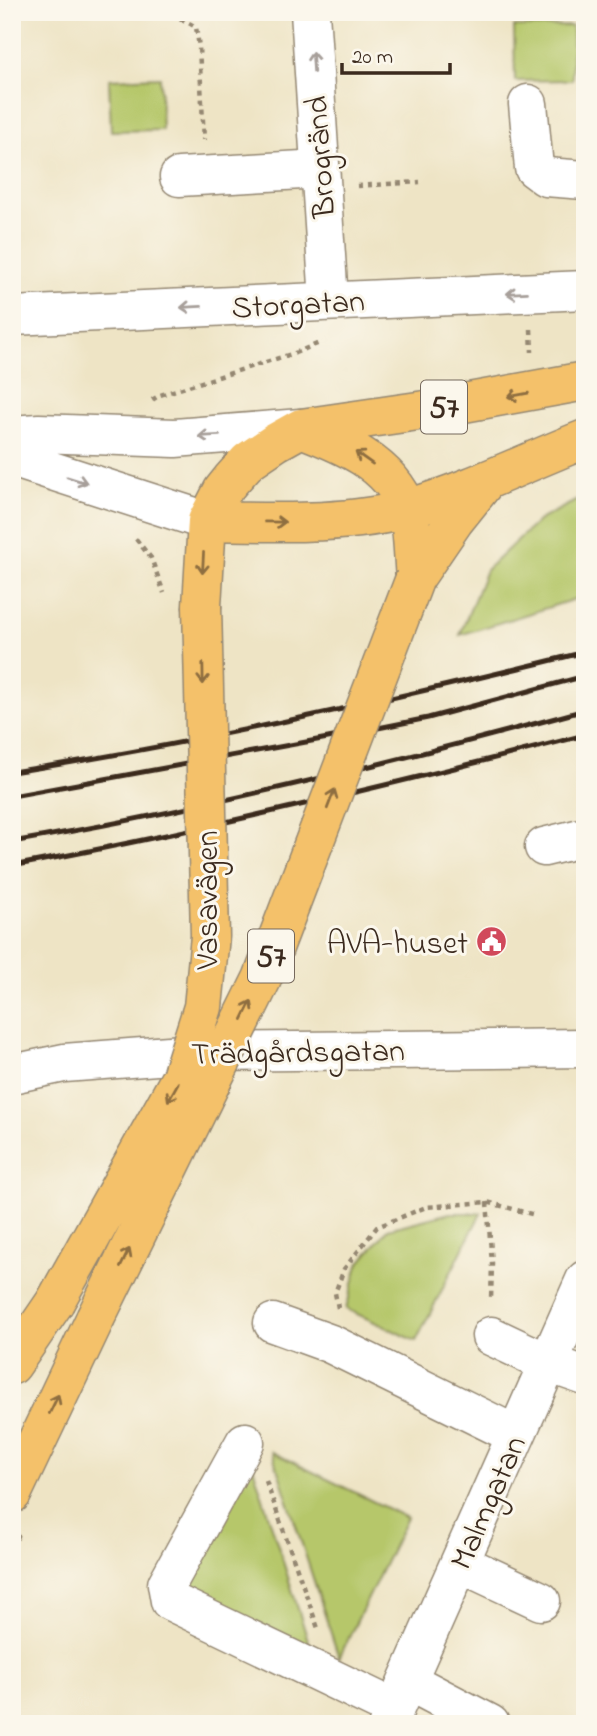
<svg xmlns="http://www.w3.org/2000/svg" width="597" height="1736" viewBox="0 0 597 1736" font-family="'Indie Flower',sans-serif">
<style>
.green{fill:#b6c76b;stroke:#787844;stroke-width:2}
.lines{fill:none;stroke-linecap:round;stroke-linejoin:round}
.minor-casing{stroke:#948772;stroke-width:41}
.major-casing{stroke:#948772;stroke-width:41}
.path{stroke:#948772;stroke-width:4.5;stroke-dasharray:5 5;stroke-linecap:butt}
.minor{stroke:#fff;stroke-width:38}
.major{stroke:#f4c16a;stroke-width:38}
.rail{stroke:#3b2a1e;stroke-width:5}
.major-bridge-casing{stroke:#948772;stroke-width:41;stroke-linecap:butt}
.major-bridge{stroke:#f4c16a;stroke-width:38}
.oneway{stroke:#a79f9a}
.oneway2{stroke:#8e6e40}
.labels{text-anchor:middle;stroke-width:6;stroke-linejoin:round;paint-order:stroke}
.shield{fill:#fbf7ec;stroke:#75685c;stroke-width:2}
.shield-label{font-size:30px;font-weight:bold;fill:#3b2a1e}
.street-label{font-size:32px;fill:#3b2a1e;stroke:#fbf7ec}
.poi-label{font-size:32px;fill:#3b2a1e;stroke:#fbf7ec;text-anchor:end}
</style>
<rect width="100%" height="100%" fill="#fbf7ec"/>
<filter id="ink" filterUnits="userSpaceOnUse"><feTurbulence type="fractalNoise" baseFrequency=".0143" numOctaves="2"/><feDisplacementMap in="SourceGraphic" scale="14" xChannelSelector="R" yChannelSelector="G"/><feConvolveMatrix kernelMatrix="1 2 1 2 8 2 1 2 1" color-interpolation-filters="sRGB"/></filter>
<filter id="wash" filterUnits="userSpaceOnUse"><feTurbulence type="fractalNoise" baseFrequency=".00686" numOctaves="4" result="noise"/><feDisplacementMap in="SourceGraphic" scale="28" xChannelSelector="R" yChannelSelector="G"/><feGaussianBlur stdDeviation="1.57" result="paint"/><feColorMatrix in="noise" values="0 0 0 0 0 0 0 0 0 0 0 0 0 0 0 0 0 1.4 0 .05"/><feComposite in="paint" operator="in"/></filter>
<g filter="url(#wash)">
<rect width="100%" height="100%" fill="#eee4c5"/>
<!-- green -->
<path class="green" d="M572,26v54l-57,1 -1,-54z
M160,77l2,53 -51,1 -2,-52z
M585,496v100l-125,39 26,-65 53,-50z
M450,1213h31l-65,128 -70,-32 12,-44 30,-36z
M272,1452l135,66 -68,140z
M249,1454l63,199 -122,-54 -9,-15z"/>
</g>
<g filter="url(#ink)">
<g class="lines">
<defs>
<path id="minor" d="M310,12l19,289
M528,104l6,64 12,9 39,3
M179,177l141,-8
M12,316l573,-26
M12,435l27,-2 136,5 126,-10
M12,458l195,63
M544,847l41,-10
M12,1074l52,-11 145,-11 376,-4
M273,1323l58,21 185,91
M491,1336l57,27 37,13
M245,1442l-78,142 3,17 225,108
M460,1563l81,38
M408,1681l82,43
M388,1724l197,-444"/>
<path id="major" d="M301,428c42,16 89,35 106,80 6,15 6,52 8,70
M207,521c64,1 142,5 203,-13 60,-18 117,-46 175,-69
M415,578l39,-57 32,-40
M202,606l5,-85 16,-31 8,-10 17,-19 28,-19 25,-14 124,-18 160,-29
M12,1365l43,-63
M12,1494l83,-175"/>
</defs>
<!-- minor casing -->
<use href="#minor" class="minor-casing"/>
<!-- major casing -->
<use href="#major" class="major-casing"/>
<!-- path -->
<path class="path" d="M151,12l25,4 20,11 3,20 5,93
M104,14l34,-2
M357,186l63,-4
M531,329l1,23
M152,400l8,-5 135,-42 27,-11
M136,539l15,19 13,35
M487,1202l5,61 -1,37
M338,1308l-3,-15 9,-24 33,-42 49,-20 61,-5 48,13
M266,1481l53,150
M12,1548l9,-18"/>
<!-- minor -->
<use href="#minor" class="minor"/>
<!-- major -->
<use href="#major" class="major"/>
<!-- rail -->
<path class="rail" d="M12,772c193,-30 384,-73 573,-120
M12,796l316,-58 100,-20 157,-42
M12,842c193,-33 384,-80 573,-132
M12,866c193,-36 383,-82 573,-131"/>
<defs>
<path id="major-bridge" d="M55,1302l126,-225 22,-70 7,-71 -8,-330
M95,1319l167,-340 153,-401"/>
</defs>
<!-- major-bridge casing -->
<use href="#major-bridge" class="major-bridge-casing"/>
<!-- major-bridge -->
<use href="#major-bridge" class="major-bridge"/>
</g>
<!-- one-way arrows -->
<defs><path id="oneway-shaft" d="M-6 0H5M1.5-3L5.5 0L1.5 3" fill="none" stroke-width="1.6" stroke-linecap="round" stroke-linejoin="round" transform="scale(1.75)"/></defs>
<g class="oneway">
<use href="#oneway-shaft" transform="translate(313 62) rotate(-94)"/>
<use href="#oneway-shaft" transform="translate(517 293) rotate(177)"/>
<use href="#oneway-shaft" transform="translate(191 307) rotate(177)"/>
<use href="#oneway-shaft" transform="translate(209 436) rotate(177)"/>
<use href="#oneway-shaft" transform="translate(77 480) rotate(17)"/>
</g>
<g class="oneway2">
<use href="#oneway-shaft" transform="translate(518 395) rotate(170)"/>
<use href="#oneway-shaft" transform="translate(364 458) rotate(-145)"/>
<use href="#oneway-shaft" transform="translate(275 522) rotate(1)"/>
<use href="#oneway-shaft" transform="translate(203 563) rotate(93)"/>
<use href="#oneway-shaft" transform="translate(203 674) rotate(89)"/>
<use href="#oneway-shaft" transform="translate(331 799) rotate(-69)"/>
<use href="#oneway-shaft" transform="translate(247 1010) rotate(-64)"/>
<use href="#oneway-shaft" transform="translate(173 1092) rotate(119)"/>
<use href="#oneway-shaft" transform="translate(125 1258) rotate(-64)"/>
<use href="#oneway-shaft" transform="translate(54 1404) rotate(-64)"/>
</g>
</g>
<!-- icons -->
<defs>
<symbol id="civic-disc" viewBox="-11 -11 22 22"><circle r="9.5" fill="#d1495b" stroke="#fbf7ec"/><path d="M-.6-6.5H3V-4.5H.6V-3L4-1V1h2V6H-6V1h2V-1L-.6-3ZM-1.2 2.5V6h2.4V2.5Z" fill="#fff"/></symbol>
</defs>
<g fill-rule="evenodd">
<use href="#civic-disc" x="474" y="924" width="35" height="35"/>
</g>
<g class="labels">
<!-- shield labels -->
<g class="shield">
<rect x="421" y="380.5" width="46" height="53" rx="5"/>
<rect x="248" y="929.5" width="46" height="53" rx="5"/>
</g>
<g class="shield-label">
<text x="444" y="417">57</text>
<text x="271" y="966">57</text>
</g>
<!-- street labels -->
<g class="street-label">
<text transform="translate(319 157) rotate(-94)" y="11">Brogränd</text>
<text transform="translate(298 303) rotate(-3)" y="11">Storgatan</text>
<text transform="translate(206 900) rotate(-90)" y="11">Vasavägen</text>
<text transform="translate(298 1051) rotate(-1)" y="11">Trädgårdsgatan</text>
<text transform="translate(487 1502) rotate(-66)" y="11">Malmgatan</text>
</g>
<!-- poi labels -->
<g class="poi-label">
<text x="468" y="953">AVA-huset</text>
</g>
</g>
<!-- margin -->
<rect width="597" height="1736" fill="none" stroke="#fbf7ec" stroke-width="42"/>
<!-- scale -->
<path d="M342 63v10h108v-10" fill="none" stroke="#3b2a1e" stroke-width="3.5"/>
<text x="352" y="63" font-size="21" fill="#3b2a1e" stroke="#fbf7ec" stroke-width="5" paint-order="stroke">20 m</text>
</svg>
